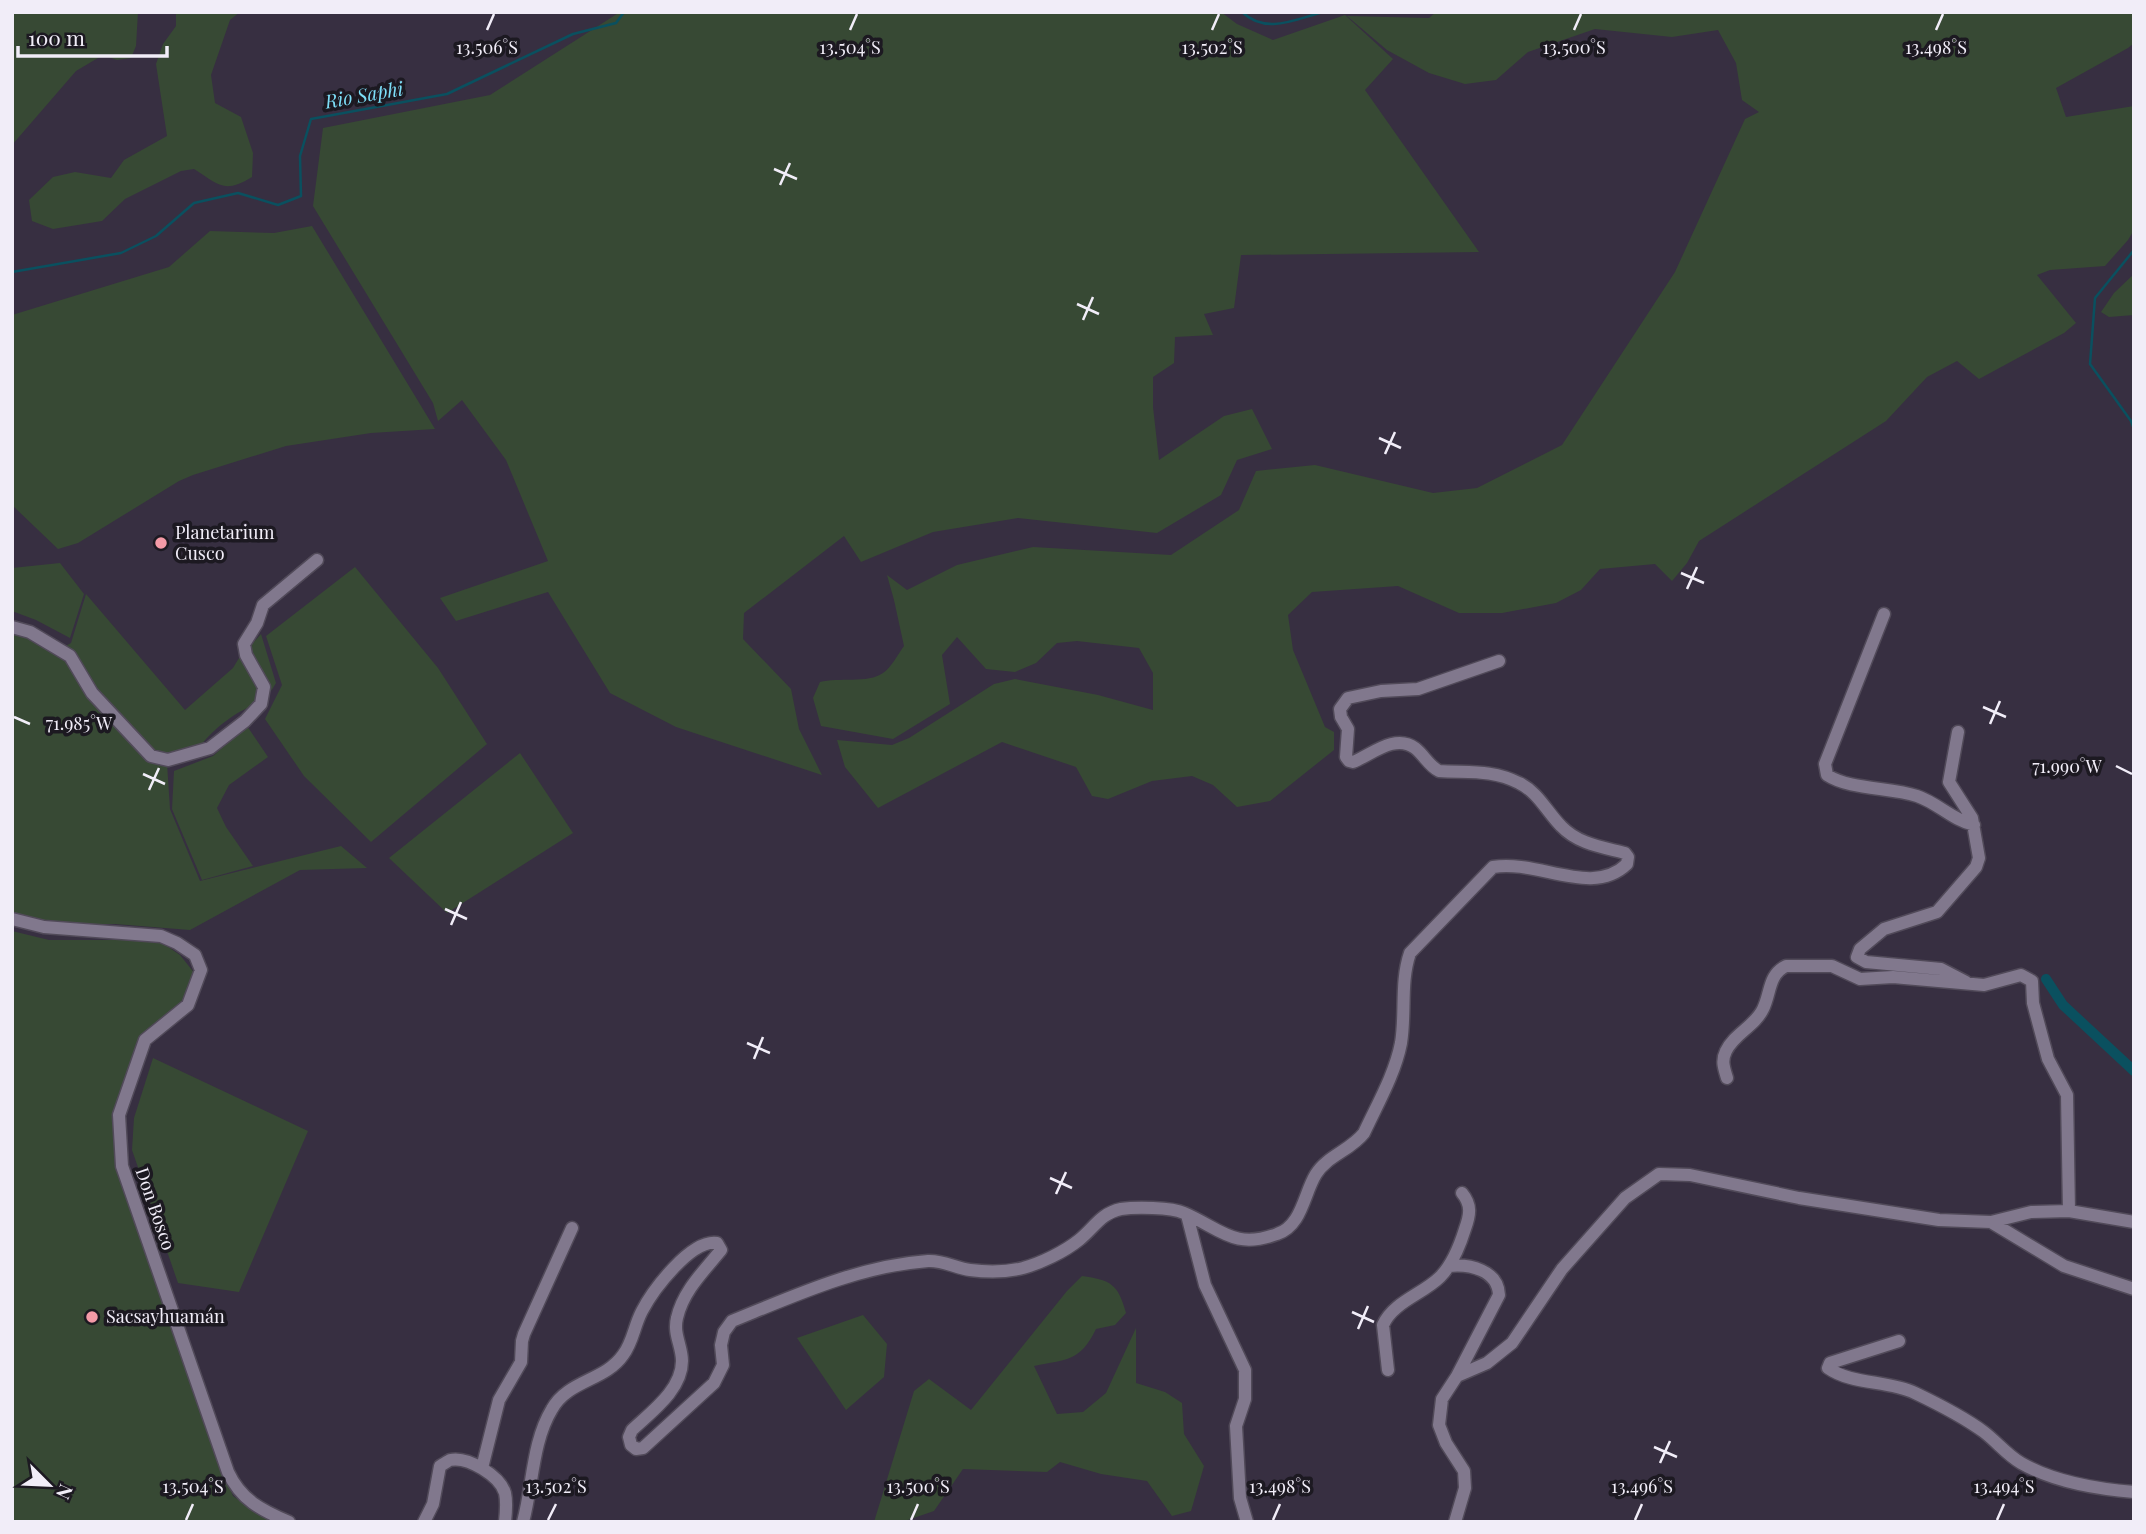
<svg xmlns="http://www.w3.org/2000/svg" width="2146" height="1534" viewBox="0 0 2146 1534" font-family="'Playfair Display',serif">
<style>
.green{fill:#374934}
.lines{fill:none;stroke-linecap:round;stroke-linejoin:round}
.stream{stroke:#0a505f;stroke-width:2.5}
.canal{stroke:#0a505f;stroke-width:10}
.minor-casing{stroke:#514a59;stroke-width:15}
.minor{stroke:#81788d;stroke-width:12}
.ticks{fill:none;stroke:#f1edf8;stroke-width:2.5}
.poi-dot{fill:#f49aa7;stroke:#1c1921;stroke-width:2.5}
.labels{text-anchor:middle;stroke-width:7;stroke-linejoin:round;paint-order:stroke}
.poi-label{font-size:18px;fill:#f1edf8;stroke:#1c1921;text-anchor:start}
.street-label{font-size:18px;fill:#f1edf8;stroke:#1c1921}
.water-label{font-size:19px;font-style:italic;fill:#7ddef7;stroke:#1c1921}
.ticks-label{font-size:18px;text-anchor:middle;fill:#f1edf8;stroke:#1c1921;stroke-width:7;stroke-linejoin:round;paint-order:stroke}
</style>
<rect width="100%" height="100%" fill="#372f41"/>
<!-- green -->
<path class="green" d="M12,12h126l-2,34 -5,12 -14,2 -14,-5 -27,16 -64,74z
M176,12h64l-10,8 -19,55 4,28 26,14 12,36 -1,24c-28,17 -33,8 -58,-8l-13,2 -56,28 -23,22 -49,8 -21,-8 -3,-21 24,-23 22,-5 36,6 13,-18 43,-24 -11,-72 7,-20 13,-18z
M620,12h601l16,12 36,16 72,-25 48,44 -28,31 114,162 -238,3 -7,53 -30,6 9,21 -38,2 -1,26 -21,14v30l6,53 65,-44 28,-7 20,40 -35,11 -16,35 -64,38 -139,-15 -85,14 -72,30 -17,-26 -100,77 -1,26 48,50 8,40 23,46 -146,-48 -66,-34 -62,-101 -92,29 -16,-23 108,-37 -42,-101 -44,-60 -24,21 -5,-18 -120,-197 10,-78 167,-33z
M1436,12h698v31l-6,5 -72,40 10,29 68,-11v124l-6,10 -23,26 -55,4 -13,5 39,48 -12,10 -85,46 -22,-18 -30,16 -41,44 -187,120 -12,22 -15,18 -17,-17 -55,5 -19,21 -25,13 -54,10h-43l-61,-27 -86,6 -24,23 5,35 32,77 9,5v18l-64,51 -33,6 -24,-22 -21,-9 -40,5 -44,18 -16,-3 -16,-29 -74,-25 -124,66 -33,-41 -8,-27 55,5 17,-7 85,-54 21,-5 83,16 55,15v-37l-14,-25 -62,-7 -20,2 -21,20 -21,9 -29,-3 -29,-32 -15,18 8,49 -57,35 -72,-13 -8,-28 7,-16c18,-5 48,2 63,-9 8,-5 15,-19 21,-27l-10,-46 -7,-25 20,15 50,-25 76,-18 138,8 68,-45 17,-39 59,-6 118,28 44,-5 85,-43 113,-173 70,-153 14,-7 -17,-12 -6,-37 -18,-33 -46,7 -77,-8 -67,23 -32,28 -31,4 -36,-11 -42,-23 -40,-34 82,2z
M312,226l123,203 -64,4 -85,13 -93,29 -14,6 -101,62 -20,6 -46,-44v-190l157,-48 41,-36 64,2z
M2134,274v41l-25,2 -8,-5 13,-19z
M60,563l24,31 -14,44 -34,-18 -24,-9v-43z
M355,567l83,101 49,76 -116,98 -67,-66 -39,-57 17,-34 -16,-49z
M86,594l99,116 48,-42 6,-10 22,-24 15,49c-14,25 -22,19 -43,33 -15,10 -29,23 -39,39l-27,8 3,46 30,72 141,-35 26,22 -67,2 -110,60 -75,-6h-51l-52,-8v-292l50,24 9,-5z
M247,726l21,31 -39,28 -12,23 9,19 27,39 -51,14 -30,-71 2,-38 39,-15z
M520,753l53,80 -126,80 -58,-55z
M12,931l37,9h109l22,15 16,20 -24,44 -35,37 -19,58 3,52 101,303 11,27 24,17 17,9h-262z
M153,1058l155,73 -69,161 -61,-9 -46,-133 2,-32z
M1082,1276c29,4 36,8 44,37l-11,12 -19,4c-16,33 -29,30 -62,37l23,48 26,-2 23,-19 30,-65v55l29,9 17,11 2,31 20,32 -13,45 -19,5 -25,-35 -46,-7 -41,-12 -13,10 -84,-3 -29,42 -32,11h-28l40,-131 15,-12 42,31 96,-119z
M863,1315l24,29 -3,33 -38,33 -49,-72z"/>
<g class="lines">
<!-- stream -->
<path class="stream" d="M1242,12c24,23 54,7 81,0
M2134,250l-39,48 -5,66 41,57 3,8
M12,272l109,-19 35,-17 38,-33 44,-10 40,12 23,-9 -1,-40 11,-37 136,-25 126,-60 43,-11 8,-11"/>
<!-- canal -->
<path class="canal" d="M2046,979l17,26 71,66"/>
<defs>
<path id="minor" d="M1884,614l-59,150 2,11c23,15 63,12 90,21 21,7 35,24 57,29
M12,627l18,5 40,24 22,37 59,63 17,4 42,-12 35,-27 16,-17 3,-17 -18,-32 -2,-11 13,-21 6,-18 54,-45
M1958,732l-9,50 23,36 7,40 -3,9 -39,45 -53,17 -24,20 -3,8 9,5 75,7 25,13
M12,919l32,8 117,9 16,7 18,12 6,15 -13,35 -43,35 -26,75 3,51 106,306c13,28 33,38 61,50
M1727,1078c-3,-10 -6,-17 -1,-27 8,-17 29,-25 37,-42 8,-16 5,-34 23,-43h46l28,13 33,-2 91,8 37,-10 11,6 1,22 15,56 19,36 2,116
M1187,1215l18,70 40,85v29l-9,27 4,72 7,24
M1991,1222l73,44 70,23
M1449,1266c21,-2 49,4 50,29l-42,81
M1899,1341l-69,22 -2,5c24,17 60,12 87,25 21,10 50,25 69,39 13,10 23,23 37,31 33,19 75,26 113,29
M1388,1370l-5,-45c10,-23 40,-31 57,-48 13,-13 20,-32 25,-48 5,-14 7,-24 -3,-36
M482,1468l17,-68 22,-38 1,-21 2,-7 48,-106
M424,1522l9,-18 7,-38c2,-1 8,-5 10,-6 18,-4 50,16 55,33 2,9 1,20 0,29
M523,1522c10,-37 9,-80 29,-113 16,-29 53,-28 71,-54 10,-13 11,-29 19,-44 11,-21 49,-72 75,-68l4,7c-17,21 -38,41 -44,68 -4,16 5,28 5,43 0,29 -31,51 -50,69l-3,7 2,8 5,4 7,-1 71,-65 9,-18 -2,-20 3,-13 8,-11c64,-26 127,-55 196,-60 14,-1 28,7 42,9 16,2 37,2 53,-2 18,-5 41,-16 56,-28 15,-12 22,-27 42,-31 14,-2 50,-2 63,4 37,16 50,37 93,21 25,-8 27,-41 39,-60 11,-18 35,-24 48,-41 13,-28 31,-59 37,-90 5,-30 -1,-61 9,-90l83,-86c45,-8 99,31 134,-3l1,-7 -3,-4c-23,-6 -47,-9 -64,-27 -14,-14 -23,-34 -42,-43 -27,-14 -52,-10 -80,-12 -10,-5 -15,-16 -24,-23 -20,-15 -44,7 -62,14l-4,-1 -3,-4 2,-28 -7,-12 -1,-8 8,-11 33,-7 37,-2 81,-28
M1455,1522l10,-34 -1,-17 -18,-28 -7,-18 3,-26 15,-23 30,-13 25,-20 50,-74 63,-71 34,-24 31,1 109,23 140,22 52,2 40,-10 38,-1 65,11"/>
</defs>
<!-- minor casing -->
<use href="#minor" class="minor-casing"/>
<!-- minor -->
<use href="#minor" class="minor"/>
</g>
<!-- ticks -->
<path class="ticks" d="M487,30l7,-16M850,30l7,-16M1212,30l7,-16M1574,30l7,-16M1936,30l7,-16M774,169l23,10M780,185l10,-22M1077,304l22,10M1083,320l10,-23M1379,438l22,10M1385,454l10,-22M1681,573l23,10M1687,589l10,-22M1983,707l23,10M14,717l16,7M1990,724l10,-23M2116,766l16,8M143,774l22,10M149,790l10,-22M445,909l22,10M451,925l10,-23M747,1043l23,10M754,1059l9,-22M1050,1178l22,10M1056,1194l10,-22M1352,1312l22,10M1358,1329l10,-23M1654,1447l23,10M1660,1463l10,-22M186,1520l7,-16M548,1520l8,-16M911,1520l7,-16M1273,1520l7,-16M1635,1520l7,-16M1997,1520l7,-16"/>
<!-- markers -->
<g class="poi-dot">
<circle cx="161" cy="543" r="7"/>
<circle cx="92" cy="1317" r="7"/>
</g>
<g class="labels">
<!-- poi labels -->
<g class="poi-label">
<text x="175" y="539">Planetarium<tspan x="175" dy="21">Cusco</tspan></text>
<text x="106" y="1323">Sacsayhuamán</text>
</g>
<!-- street labels -->
<g class="street-label">
<text transform="translate(155 1209) rotate(71)" y="6">Don Bosco</text>
</g>
<!-- water labels -->
<g class="water-label">
<text transform="translate(364 95) rotate(-10)" y="7">Rio Saphi</text>
</g>
</g>
<g class="ticks-label">
<text x="487" y="54">13.506°S</text>
<text x="850" y="54">13.504°S</text>
<text x="1212" y="54">13.502°S</text>
<text x="1574" y="54">13.500°S</text>
<text x="1936" y="54">13.498°S</text>
<text x="79" y="730">71.985°W</text>
<text x="2067" y="773">71.990°W</text>
<text x="193" y="1493">13.504°S</text>
<text x="556" y="1493">13.502°S</text>
<text x="918" y="1493">13.500°S</text>
<text x="1280" y="1493">13.498°S</text>
<text x="1642" y="1493">13.496°S</text>
<text x="2004" y="1493">13.494°S</text>
</g>
<!-- border -->
<rect width="2146" height="1534" fill="none" stroke="#f1edf8" stroke-width="28"/>
<!-- north arrow -->
<g transform="translate(49 1485) rotate(114)" stroke="#1c1921" stroke-width="5" paint-order="stroke">
<path d="M0-5L12 26L0 18L-12 26Z" fill="#f1edf8"/>
<text y="-10" font-size="19" font-weight="bold" text-anchor="middle" fill="#f1edf8">N</text>
</g>
<!-- scale -->
<path d="M18 46v10h149v-10" fill="none" stroke="#f1edf8" stroke-width="3.5"/>
<text x="28" y="46" font-size="21" fill="#f1edf8" stroke="#1c1921" stroke-width="5" paint-order="stroke">100 m</text>
</svg>
